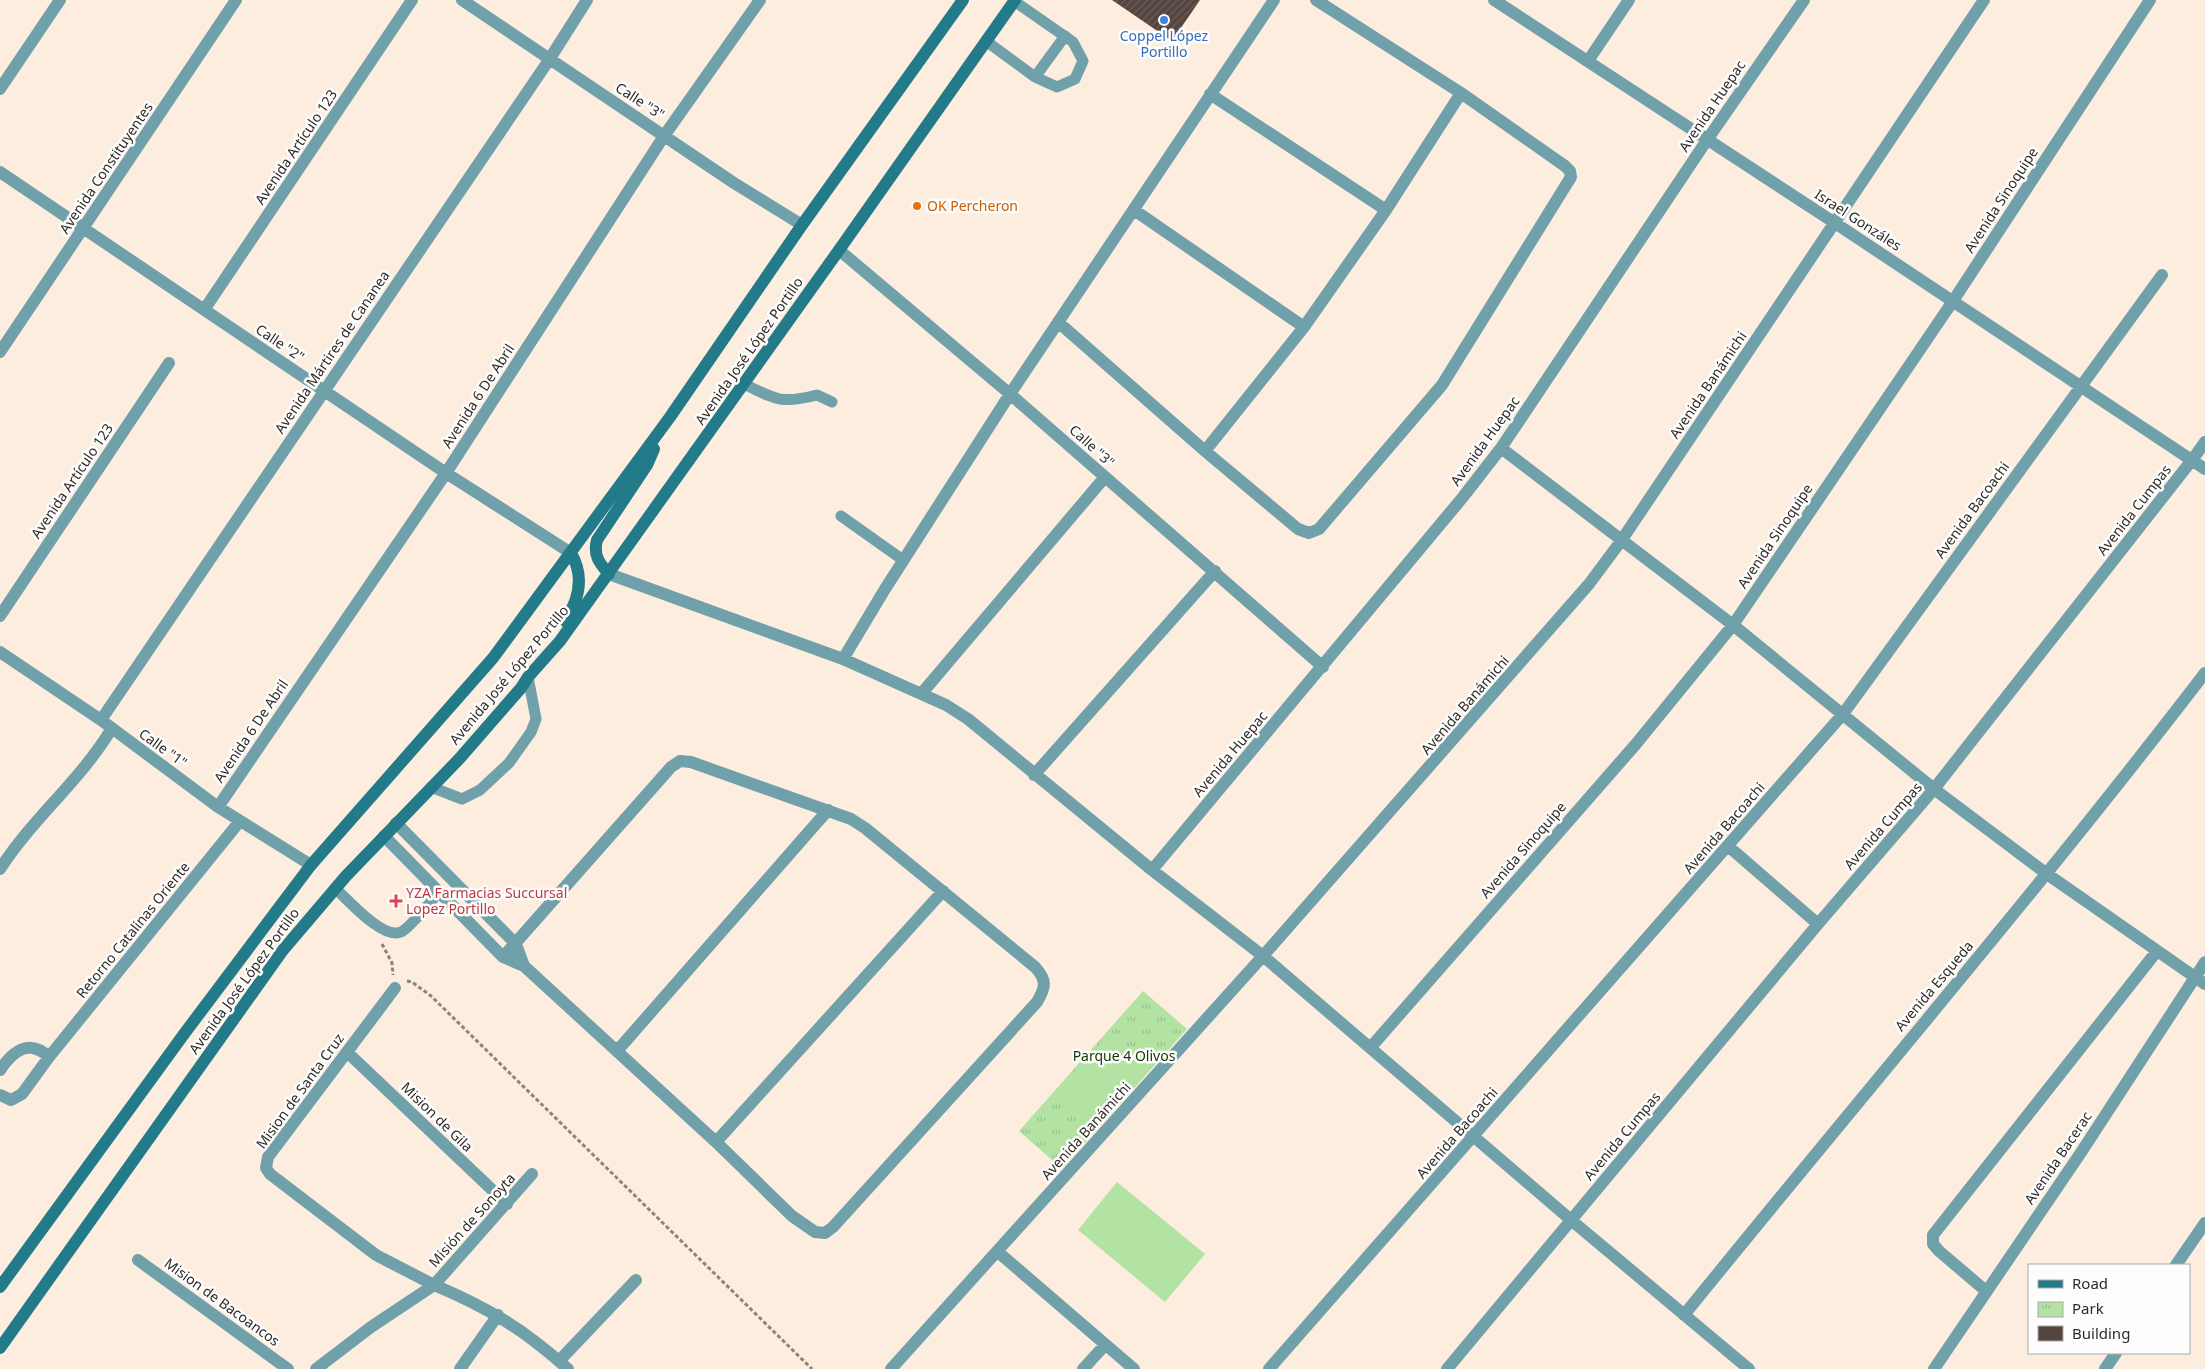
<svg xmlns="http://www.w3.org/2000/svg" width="2205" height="1369" viewBox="0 0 2205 1369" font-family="'Noto Sans',sans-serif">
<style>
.park{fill:url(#park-tufts)}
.pitch{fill:#b3e3a2}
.building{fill:url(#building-hatch)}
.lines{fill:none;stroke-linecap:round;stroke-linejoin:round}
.path{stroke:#8e847b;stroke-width:3;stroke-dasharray:4 2.5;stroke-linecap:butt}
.service{stroke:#70a1ab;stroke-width:11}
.minor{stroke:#70a1ab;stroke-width:12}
.tertiary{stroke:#70a1ab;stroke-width:12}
.secondary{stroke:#237a89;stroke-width:12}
.shop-dot{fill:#3f7fe0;stroke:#fdfdfd;stroke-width:2}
.food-dot{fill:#e8710a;stroke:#fdfdfd;stroke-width:2}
.health-dot{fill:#e0444e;stroke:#fdfdfd;stroke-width:2}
.labels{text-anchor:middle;stroke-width:5;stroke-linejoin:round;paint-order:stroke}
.shop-label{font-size:14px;fill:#366cbe;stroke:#fdfdfd}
.street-label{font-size:14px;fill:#302a25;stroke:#fdfdfd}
.food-label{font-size:14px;fill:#c56008;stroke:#fdfdfd;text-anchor:start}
.health-label{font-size:14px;fill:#be3a42;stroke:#fdfdfd;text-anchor:start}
.park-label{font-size:14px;fill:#113600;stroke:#fdfdfd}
</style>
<defs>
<pattern id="park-tufts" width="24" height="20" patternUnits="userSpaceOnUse" patternTransform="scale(1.25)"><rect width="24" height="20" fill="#b3e3a2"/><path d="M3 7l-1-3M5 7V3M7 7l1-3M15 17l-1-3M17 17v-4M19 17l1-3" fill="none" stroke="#9ac38b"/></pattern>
<pattern id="building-hatch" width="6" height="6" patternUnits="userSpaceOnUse" patternTransform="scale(1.25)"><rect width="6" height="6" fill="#54453f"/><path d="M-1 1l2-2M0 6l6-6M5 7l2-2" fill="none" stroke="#6a5d58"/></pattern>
</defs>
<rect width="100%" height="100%" fill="#fceddf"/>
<!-- park -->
<path class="park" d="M1143,991l44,38 -125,140 -43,-38z"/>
<!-- pitch -->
<path class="pitch" d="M1110,1033l37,34 -55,62 -38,-34z
M1117,1182l88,72 -40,48 -87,-72z"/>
<!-- building -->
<path class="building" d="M1112,0h88l-28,41z"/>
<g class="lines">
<!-- path -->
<path class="path" d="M382,944l10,19 1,12
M407,981l5,1 19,14 381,373"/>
<!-- service -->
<path class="service" d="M986,41l49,36 22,10 18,-8 8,-18 -10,-19 -59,-41
M1035,77l30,-41
M744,384c32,16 38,20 73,11l15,7
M841,516l62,44
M431,787l31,12 18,-9 29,-27 22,-31 5,-13 -8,-42
M335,888c13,12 48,52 66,44 9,-4 30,-31 38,-40"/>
<!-- minor -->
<path class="minor" d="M462,0l272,183 68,42
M1494,0l341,223 370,246
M1588,61l41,-61
M0,89l60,-89
M1210,94l176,116
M0,172l446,301 125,80
M1134,210l170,117
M839,250l171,144 313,273
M204,310l208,-310
M1058,322l147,129 93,78 11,4 10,-4 123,-144 129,-208 -1,-6 -5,-5 -104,-73 -145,-93
M0,352l236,-352
M1501,448l232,177 201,164 113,85 158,110
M1205,451l99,-124 82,-117 75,-117
M609,574l234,85 103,46 22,14 184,151 111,86 308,264 178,149
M0,616l169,-253
M0,652l101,68 117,87 93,58
M843,659l42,-70 125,-195 264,-394
M922,693l183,-216
M101,720l448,-660 38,-60
M1034,775l181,-204
M218,807l228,-334 218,-337 96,-136
M396,823l120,121 8,22
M384,836l119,121 21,9 192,176 76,74 23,16 10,1 8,-6 204,-225c9,-15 10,-22 -2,-35l-170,-139 -14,-9 -160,-57 -11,-1 -9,6 -168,190
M1728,846l90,78
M0,869c32,-50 81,-89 112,-141
M1152,870l311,-373 38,-49 206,-308 97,-140
M395,988l-127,169 -2,11 4,6 106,81 58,30 98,-111
M1371,1047l265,-303 97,-119 220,-324 197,-301
M617,1051l211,-241
M347,1052l160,152
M0,1070c13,-19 29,-32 49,-13
M0,1095l11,5 11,-6 27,-37 191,-236
M716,1142l227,-251
M998,1252l136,117
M138,1260l150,109
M2176,1265l29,-42
M1986,1291l-47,-40 -6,-7v-9l224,-284
M1684,1315c173,-214 353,-423 521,-642
M559,1361l77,-81
M316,1369l55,-42 63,-42c55,23 89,44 134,84
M460,1369l38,-54
M891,1369l372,-413 326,-372 32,-43 363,-541
M1083,1369l22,-24
M1269,1369l574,-655 319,-439
M1447,1369l371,-445 116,-135 258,-329 13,-18
M2105,1369l11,-16"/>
<!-- tertiary -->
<path class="tertiary" d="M1934,1369l148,-218 123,-189"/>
<!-- secondary -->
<path class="secondary" d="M609,574c-10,-11 -16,-19 -12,-34l50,-75 7,-16
M565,621c14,-21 20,-44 6,-68
M0,1287l184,-253 127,-169 182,-207 177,-241 132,-192 161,-225
M0,1348l283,-398 63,-74 114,-118 61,-70 7,-11 32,-36 279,-391 176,-250"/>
</g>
<!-- markers -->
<circle class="shop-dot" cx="1164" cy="20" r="5"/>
<circle class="food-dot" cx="917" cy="206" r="5"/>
<path class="health-dot" d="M393.5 893.5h5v5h5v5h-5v5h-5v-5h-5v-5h5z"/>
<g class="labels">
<!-- shop labels -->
<g class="shop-label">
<text x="1164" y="41">Coppel López<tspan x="1164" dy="16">Portillo</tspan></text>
</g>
<!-- street labels -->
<g class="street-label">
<text transform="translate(640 101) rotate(33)" y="5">Calle "3"</text>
<text transform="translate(1712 106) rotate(-56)" y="5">Avenida Huepac</text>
<text transform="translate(296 147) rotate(-56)" y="5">Avenida Artículo 123</text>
<text transform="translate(106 168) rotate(-56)" y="5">Avenida Constituyentes</text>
<text transform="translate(2001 200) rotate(-57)" y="5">Avenida Sinoquipe</text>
<text transform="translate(1858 220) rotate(33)" y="5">Israel Gonzáles</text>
<text transform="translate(280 343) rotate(34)" y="5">Calle "2"</text>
<text transform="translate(749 351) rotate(-55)" y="5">Avenida José López Portillo</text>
<text transform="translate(332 352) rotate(-56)" y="5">Avenida Mártires de Cananea</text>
<text transform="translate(1708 385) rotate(-56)" y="5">Avenida Banámichi</text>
<text transform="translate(478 396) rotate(-57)" y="5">Avenida 6 De Abril</text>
<text transform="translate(1485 441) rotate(-54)" y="5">Avenida Huepac</text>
<text transform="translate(1092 446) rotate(42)" y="5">Calle "3"</text>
<text transform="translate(72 481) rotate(-56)" y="5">Avenida Artículo 123</text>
<text transform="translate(1972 510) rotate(-54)" y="5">Avenida Bacoachi</text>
<text transform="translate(2134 510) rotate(-52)" y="5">Avenida Cumpas</text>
<text transform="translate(1775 536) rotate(-56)" y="5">Avenida Sinoquipe</text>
<text transform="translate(509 675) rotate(-50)" y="5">Avenida José López Portillo</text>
<text transform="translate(1465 705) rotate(-49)" y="5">Avenida Banámichi</text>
<text transform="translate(251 731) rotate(-56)" y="5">Avenida 6 De Abril</text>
<text transform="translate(163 748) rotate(36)" y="5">Calle "1"</text>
<text transform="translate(1230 754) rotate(-50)" y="5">Avenida Huepac</text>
<text transform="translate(1883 826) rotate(-49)" y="5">Avenida Cumpas</text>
<text transform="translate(1724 828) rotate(-49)" y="5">Avenida Bacoachi</text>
<text transform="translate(1523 850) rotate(-49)" y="5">Avenida Sinoquipe</text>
<text transform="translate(133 930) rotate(-51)" y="5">Retorno Catalinas Oriente</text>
<text transform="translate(244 981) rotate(-54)" y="5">Avenida José López Portillo</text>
<text transform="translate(1934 986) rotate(-50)" y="5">Avenida Esqueda</text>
<text transform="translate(300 1091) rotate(-54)" y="5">Mision de Santa Cruz</text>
<text transform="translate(437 1117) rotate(44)" y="5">Mision de Gila</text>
<text transform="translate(1086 1131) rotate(-48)" y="5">Avenida Banámichi</text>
<text transform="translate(1457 1133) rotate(-49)" y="5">Avenida Bacoachi</text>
<text transform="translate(1622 1136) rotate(-50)" y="5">Avenida Cumpas</text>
<text transform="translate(2058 1158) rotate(-56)" y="5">Avenida Bacerac</text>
<text transform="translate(472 1220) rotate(-48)" y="5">Misión de Sonoyta</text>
<text transform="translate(222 1302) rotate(36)" y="5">Mision de Bacoancos</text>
</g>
<!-- food labels -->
<g class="food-label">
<text x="927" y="211">OK Percheron</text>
</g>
<!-- health labels -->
<g class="health-label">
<text x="406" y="898">YZA Farmacias Succursal<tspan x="406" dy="16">Lopez Portillo</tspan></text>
</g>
<!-- park labels -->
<g class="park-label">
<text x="1124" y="1061">Parque 4 Olivos</text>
</g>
</g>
<!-- legend -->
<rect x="2028" y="1264" width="162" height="90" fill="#fdfdfd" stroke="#aba9a7"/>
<rect x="2038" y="1280" width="25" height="8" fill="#237a89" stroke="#aba9a7"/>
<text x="2072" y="1289" font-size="15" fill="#302a25">Road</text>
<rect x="2038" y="1302" width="25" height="15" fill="url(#park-tufts)" stroke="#aba9a7"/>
<text x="2072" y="1314" font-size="15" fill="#302a25">Park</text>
<rect x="2038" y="1326" width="25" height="15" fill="#54453f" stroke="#aba9a7"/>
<text x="2072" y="1339" font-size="15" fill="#302a25">Building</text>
</svg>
